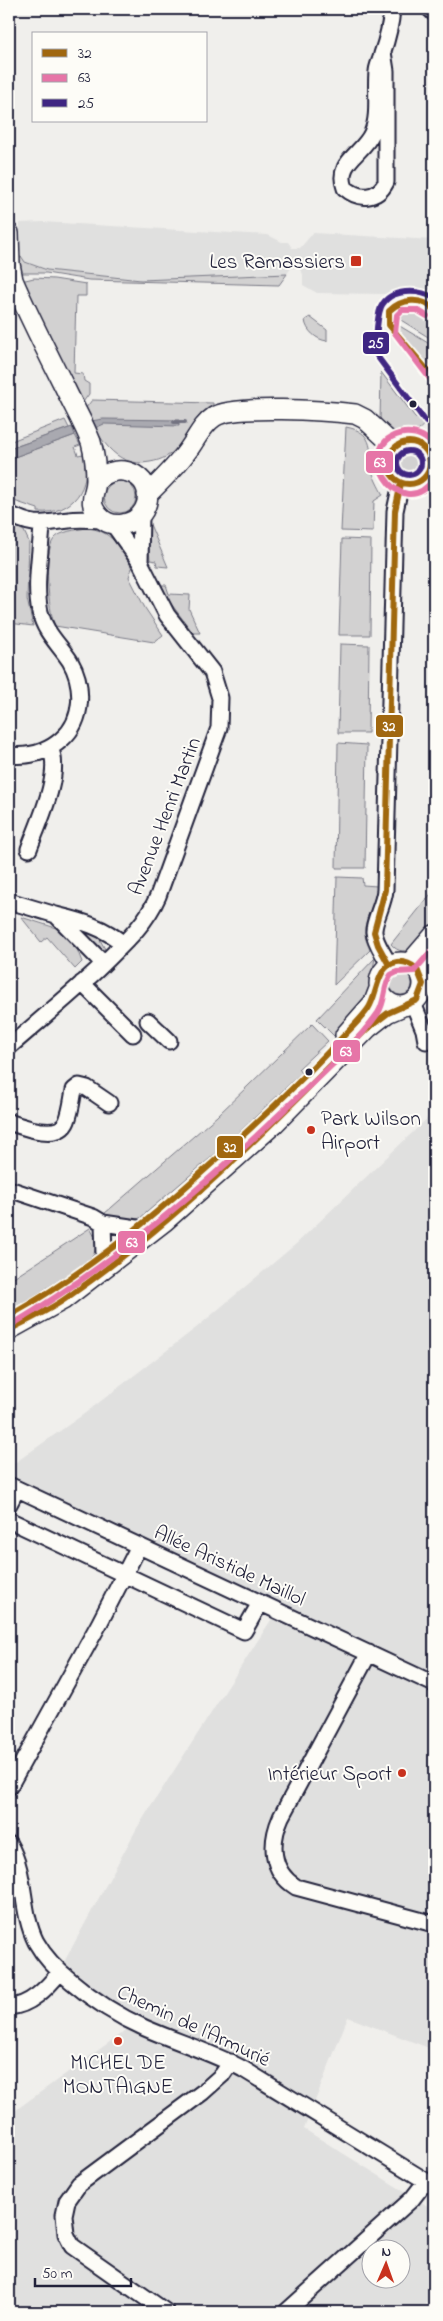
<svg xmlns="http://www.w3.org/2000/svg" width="443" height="2321" viewBox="0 0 443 2321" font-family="'Indie Flower',sans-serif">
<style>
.built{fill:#e0e0df;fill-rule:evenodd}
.green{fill:#d2d1d1;stroke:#7a7a86}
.water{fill:#a9a9b0;stroke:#737381}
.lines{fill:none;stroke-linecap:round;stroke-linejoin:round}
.stream{stroke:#737381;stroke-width:4}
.minor-casing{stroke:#22223b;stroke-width:19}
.major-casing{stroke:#22223b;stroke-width:22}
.minor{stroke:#fdfcf7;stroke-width:15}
.major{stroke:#fdfcf7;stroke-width:19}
.bus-1-casing{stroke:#fdfcf7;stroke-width:10}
.bus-2-casing{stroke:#fdfcf7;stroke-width:10}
.bus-3-casing{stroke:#fdfcf7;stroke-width:10}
.bus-1{stroke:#a0670f;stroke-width:6}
.bus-2{stroke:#e675a7;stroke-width:6}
.bus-3{stroke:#3f2682;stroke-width:6}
.poi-dot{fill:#c8321e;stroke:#fdfcf7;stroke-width:2}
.bus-dot{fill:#22223b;stroke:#fdfcf7;stroke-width:2}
.labels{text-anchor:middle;stroke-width:4;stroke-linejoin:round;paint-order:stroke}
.poi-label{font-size:21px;fill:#22223b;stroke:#fdfcf7;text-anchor:end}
.street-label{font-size:21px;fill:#22223b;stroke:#fdfcf7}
.line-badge{stroke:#fdfcf7;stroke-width:2}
.badge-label{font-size:14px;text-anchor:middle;font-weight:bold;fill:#fff}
</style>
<rect width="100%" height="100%" fill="#f0efec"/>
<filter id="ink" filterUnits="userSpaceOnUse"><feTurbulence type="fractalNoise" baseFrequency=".02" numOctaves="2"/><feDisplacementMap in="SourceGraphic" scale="10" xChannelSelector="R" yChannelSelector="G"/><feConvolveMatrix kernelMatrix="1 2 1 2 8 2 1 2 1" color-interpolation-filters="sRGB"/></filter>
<g filter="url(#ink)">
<!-- built -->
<path class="built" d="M43,222l225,13 14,7h6l4,6h8l13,-15 121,7v49l-51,5 -66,-1 -14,-8v-11l-4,-6h-8l-4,6 -12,2 -134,4 -94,-10 -38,-15v-19h11v-13z
M434,1112v938l-86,-33 -44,112 130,81v86l-18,16h-407v-197l135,-98 -43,-24 -37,-31 73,-134 143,-222 -271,-132v-7l75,-53 112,-86 100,-84zM370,2248h30v30h-30z"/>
<!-- green -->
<path class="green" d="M15,255l6,1 4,6 22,8 94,10 146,-6 -8,11 -190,-5 -43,-7h-26z
M34,278l20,1 32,5v12h-10l-2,77 9,1 1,7 5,3v10l-9,12 -59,-125z
M409,307c21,-2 24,15 24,33l-37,-23 3,-5z
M310,317l17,13v11c-10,-1 -21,-10 -22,-21z
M398,325l35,21 -1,18 -3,2 -32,-35 -1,-3z
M381,372l34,45 10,6c-11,16 -32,11 -45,-1z
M92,400l121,3v2c-18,9 -22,25 -34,40 -7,10 -17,15 -29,17 -36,7 -52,-27 -65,-53z
M65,420l4,8 -60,21v-7z
M346,427c27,5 24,20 26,42 1,8 7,18 11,26l-9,6 -1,31 -32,-1z
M75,435l5,10 -5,2 3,8 5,-1c10,32 -10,61 -45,58v-3l-24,-8 -3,2 -2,-2v-42z
M401 463a8 8 0 1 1 16 0a8 8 0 1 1-16 0Z
M104 497a16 16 0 1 1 32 0a16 16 0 1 1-32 0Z
M149,522l19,45 -11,-1 -1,-5 -6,-1 -3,-29z
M9,523l15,8 5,11 -2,57 6,27 -24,-3z
M86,528c25,1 35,21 46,40l-3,9 16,31 18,27 -9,7 -99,-16c-7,-16 -12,-74 -1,-87 6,-8 23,-9 32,-11z
M342,539l29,1 -1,95h-31z
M161,585h5l3,9 21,1 -1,14 11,24h-7l-24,-32z
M340,644l29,1 -1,88h-30z
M338,743l29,2 -2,123h-29z
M337,877l25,1 1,7 14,1c-1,18 -14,33 -12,48 0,5 3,11 5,16l-36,35z
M434,890v41c-11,9 -29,31 -43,13z
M21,917l35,11 21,21 5,13 -7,7 -28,-32 -6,5z
M74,923l24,13 7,13 -4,1 -7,-4z
M375,958l-8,44 -32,35 -18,-18z
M390 984a11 11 0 1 1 22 0a11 11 0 1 1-22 0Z
M312,1024l16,17 -30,28 3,4 -72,69 -89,76 -11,4 -25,-8 113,-98z
M90,1228l7,13 -3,13 -7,8 -78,50v-31z"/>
<!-- water -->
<path class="water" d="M103,419l76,1v6l-75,-2 -9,4 -4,-7z
M72,427l3,8 -66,24v-10z"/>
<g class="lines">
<!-- stream -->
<path class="stream" d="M174,422h11"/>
<defs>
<path id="minor" d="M430,9l4,4
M383,52l3,19v111c-9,18 -27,18 -41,6 -10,-26 18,-34 27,-55 8,-18 3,-41 5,-61 0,-6 4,-12 5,-18 5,-14 9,-31 10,-45
M9,514c27,14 32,9 60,6 11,-2 24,0 35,0
M140,562l1,-47
M9,755c20,2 38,-2 53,-16 22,-19 22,-54 8,-78 -11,-17 -25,-28 -30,-49 -6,-27 1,-60 2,-88
M29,849c9,-25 34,-76 21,-101
M9,901l47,14
M103,963l-47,-48c25,6 48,12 67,29
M389,965c-4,-10 -14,-21 -15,-33 -1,-10 10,-28 11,-42l10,-379 6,-28
M82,983l51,51
M413,1003l11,27 2,11
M148,1021l21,20
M9,1047c30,-26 60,-51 89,-78 23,-23 47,-43 60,-73l61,-168 1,-30 -8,-26 -45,-57 -27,-53 -27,-38
M9,1122c14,5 50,19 58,-1 4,-10 5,-21 7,-31l5,-4 8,2 22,15
M9,1189l84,28 10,6 34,5
M103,1223l1,31
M9,1485l425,199
M9,1504l8,-15
M9,1520l235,111 16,-28
M369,1653l-88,164c-11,25 -11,54 15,70l138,37
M9,1787l90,-163 40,-78
M9,1844c18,31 11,66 27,98 9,16 21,28 35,39 22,19 47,35 74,47 32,14 66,24 98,41l191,117
M9,2007c21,-1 38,-19 51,-35
M166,2312l-94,-66 -6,-12 -2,-19 3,-14 12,-17 124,-92 19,-17 9,-13
M286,2312l126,-113 14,-18"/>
<path id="major" d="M9,233l1,31 3,16c16,37 35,74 53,110 8,17 18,34 25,52 3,11 5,26 5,38 0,14 -10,21 3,36 12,14 36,10 45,-6 16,-31 -25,-54 -48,-28
M388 463a21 21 0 1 1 42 0a21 21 0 1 1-42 0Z
M147,495c14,-14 29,-28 41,-45 9,-12 14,-25 26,-33 19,-13 115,-6 141,-3l10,5 30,28
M379 984a22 22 0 1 1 44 0a22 22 0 1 1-44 0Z
M409,964l25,-29
M423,981l2,-10 9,-15
M345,1035l29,-33 5,-13
M9,1330l54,-30 102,-79 109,-97 94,-96 19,-15 14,-6"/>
</defs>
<!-- minor casing -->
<use href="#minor" class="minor-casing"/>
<!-- major casing -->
<use href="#major" class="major-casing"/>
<!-- minor -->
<use href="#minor" class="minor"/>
<!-- major -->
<use href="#major" class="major"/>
<defs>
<path id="bus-1" d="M434,310c-12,-14 -33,-11 -45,1v14l45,53
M388 463a21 21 0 1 1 42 0a21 21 0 1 1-42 0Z
M389,965l-11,-20 -4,-13 11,-42 10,-379 6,-28
M9,1316c75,-42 137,-93 200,-150 43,-38 84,-77 123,-118 12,-13 26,-25 36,-39 10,-14 8,-44 29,-47 8,-1 14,2 20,7l6,15 -6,16 -29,13 -21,16c-95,95 -190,193 -302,270 -17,12 -37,21 -56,31"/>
<path id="bus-2" d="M427,316l-10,-6h-15l-5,5 -2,18 39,51
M434,447c-7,-10 -17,-15 -30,-14 -56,9 -5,95 30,46
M13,1324c100,-60 186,-133 270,-213 32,-31 69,-61 95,-98 8,-12 5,-27 13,-38l6,-3 17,-1 20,-23"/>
<path id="bus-3" d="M426,422l-49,-66 -2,-5c2,-13 1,-32 6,-44 9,-19 38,-18 53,-9
M397 463a12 12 0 1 1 24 0a12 12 0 1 1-24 0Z"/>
</defs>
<!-- bus-1 casing -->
<use href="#bus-1" class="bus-1-casing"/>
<!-- bus-2 casing -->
<use href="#bus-2" class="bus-2-casing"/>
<!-- bus-3 casing -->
<use href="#bus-3" class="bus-3-casing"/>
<!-- bus-1 -->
<use href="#bus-1" class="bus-1"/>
<!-- bus-2 -->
<use href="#bus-2" class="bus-2"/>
<!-- bus-3 -->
<use href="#bus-3" class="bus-3"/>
</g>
</g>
<!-- markers -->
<g class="poi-dot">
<rect x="350" y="255" width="12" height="12" rx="2.5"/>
<circle cx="311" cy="1130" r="5"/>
<circle cx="402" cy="1773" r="5"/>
<circle cx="118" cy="2041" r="5"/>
</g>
<g class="bus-dot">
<circle cx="413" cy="404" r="4.5"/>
<circle cx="309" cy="1072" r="4.5"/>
</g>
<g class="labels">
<!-- poi labels -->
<g class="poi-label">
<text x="345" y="268">Les Ramassiers</text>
<text x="321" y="1125" text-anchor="start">Park Wilson<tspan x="321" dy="24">Airport</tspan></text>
<text x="392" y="1780">Intérieur Sport</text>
<text x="118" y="2069" text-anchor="middle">MICHEL DE<tspan x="118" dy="24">MONTAIGNE</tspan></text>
</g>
<!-- street labels -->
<g class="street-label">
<text transform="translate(164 816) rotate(-69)" y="7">Avenue Henri Martin</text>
<text transform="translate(230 1565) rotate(25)" y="7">Allée Aristide Maillol</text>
<text transform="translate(194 2025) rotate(25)" y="7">Chemin de l'Armurié</text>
</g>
</g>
<g class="line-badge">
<rect x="362" y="331" width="28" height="24" rx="5" fill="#3f2682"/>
<rect x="365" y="450" width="29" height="24" rx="5" fill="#e675a7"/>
<rect x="375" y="714" width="29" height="24" rx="5" fill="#a0670f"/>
<rect x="332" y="1039" width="29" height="24" rx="5" fill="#e675a7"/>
<rect x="216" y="1135" width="28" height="24" rx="5" fill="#a0670f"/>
<rect x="117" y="1230" width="29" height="24" rx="5" fill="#e675a7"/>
</g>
<g class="badge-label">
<text x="376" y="348">25</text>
<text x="380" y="467">63</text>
<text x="389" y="731">32</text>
<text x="346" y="1056">63</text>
<text x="230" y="1152">32</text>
<text x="132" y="1247">63</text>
</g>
<!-- margin -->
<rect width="443" height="2321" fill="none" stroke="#fdfcf7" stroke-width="30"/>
<rect x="15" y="15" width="413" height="2291" fill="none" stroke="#22223b" stroke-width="2" filter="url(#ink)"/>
<!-- legend -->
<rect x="32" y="32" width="175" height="90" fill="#fdfcf7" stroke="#a5a5ac"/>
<rect x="42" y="49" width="25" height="8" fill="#a0670f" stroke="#a5a5ac"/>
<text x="78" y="58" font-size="15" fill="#22223b">32</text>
<rect x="42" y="74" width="25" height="8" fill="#e675a7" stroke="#a5a5ac"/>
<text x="78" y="82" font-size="15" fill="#22223b">63</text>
<rect x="42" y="99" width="25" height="8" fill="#3f2682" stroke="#a5a5ac"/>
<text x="78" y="108" font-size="15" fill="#22223b">25</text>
<!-- north arrow -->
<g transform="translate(386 2264) rotate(2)"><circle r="24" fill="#fdfcf7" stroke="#a5a5ac"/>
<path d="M0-4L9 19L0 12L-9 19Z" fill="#c8321e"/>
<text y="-8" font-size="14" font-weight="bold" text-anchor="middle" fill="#22223b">N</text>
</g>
<!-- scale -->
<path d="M35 2278v8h96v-8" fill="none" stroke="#22223b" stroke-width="2.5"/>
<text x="42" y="2278" font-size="15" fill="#22223b" stroke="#fdfcf7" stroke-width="4" paint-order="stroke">50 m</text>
</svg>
